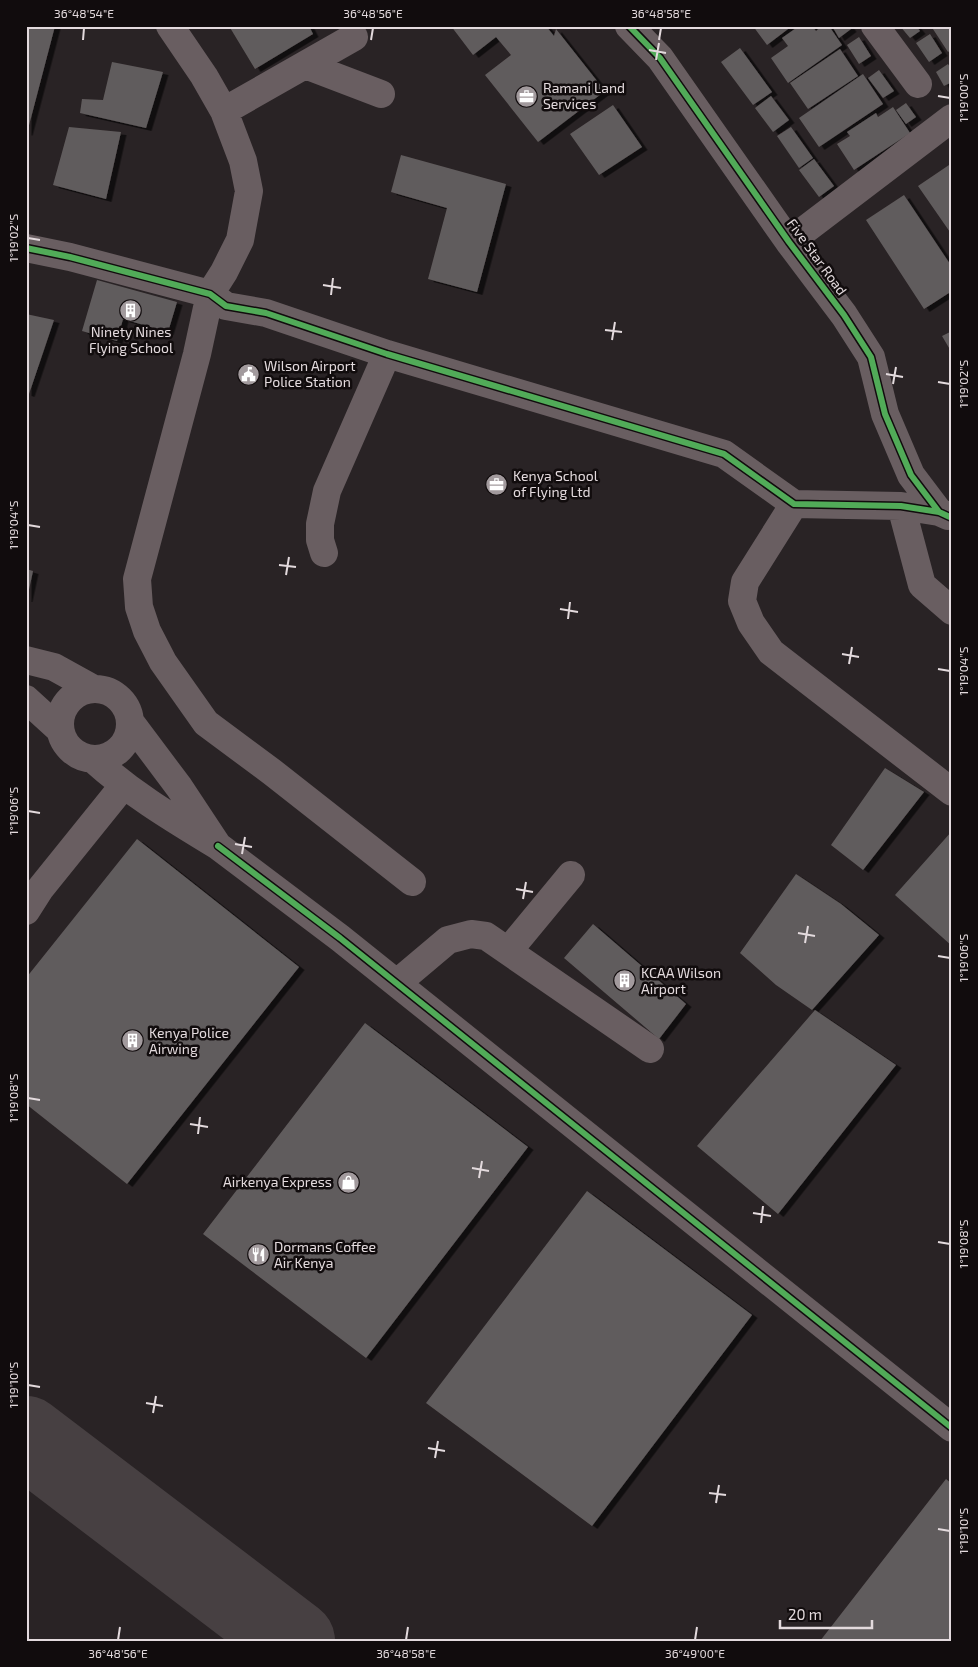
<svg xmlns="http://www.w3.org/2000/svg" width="978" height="1667" viewBox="0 0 978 1667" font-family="'Exo 2',sans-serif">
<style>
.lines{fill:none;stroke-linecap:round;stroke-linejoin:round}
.taxiway{stroke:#474042;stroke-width:82}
.building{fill:#615c5d;filter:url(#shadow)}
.minor{stroke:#695e61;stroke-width:28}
.cycleway-casing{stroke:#110c0d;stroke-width:9}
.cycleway{stroke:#51ab58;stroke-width:6}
.ticks{fill:none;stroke:#e3dadd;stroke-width:2}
.labels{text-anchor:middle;stroke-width:5;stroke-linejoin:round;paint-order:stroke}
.poi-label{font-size:14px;fill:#e3dadd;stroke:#110c0d;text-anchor:start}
.street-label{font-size:14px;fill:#e3dadd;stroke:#110c0d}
.neatline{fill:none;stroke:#e3dadd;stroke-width:2}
.ticks-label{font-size:12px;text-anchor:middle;fill:#e3dadd}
</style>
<defs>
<filter id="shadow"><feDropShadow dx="5.5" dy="3" stdDeviation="0" flood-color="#0009"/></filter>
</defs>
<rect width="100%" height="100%" fill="#292325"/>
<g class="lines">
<!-- taxiway -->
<path class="taxiway" d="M26,1437l268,204"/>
</g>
<!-- building -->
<path class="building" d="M26,26h29l-28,107 -1,-1z
M229,26h80l4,8 -58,35z
M451,26h95l8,10 2,-7 49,62 -67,51 -53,-67 26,-20 -15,-18 -23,18z
M753,26h39l-25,19z
M799,26h13l4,5 6,-5h7l13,19 -54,38 -17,-25 17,-12 -6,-8z
M832,26h17l2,3 -12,9z
M900,26h16l4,5 -10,7z
M931,26h21v23l-4,3z
M930,34l12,19 -13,9 -13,-19z
M859,37l12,19 -12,8 -12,-19z
M740,48l32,44 -19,13 -32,-43z
M840,49l18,27 -50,33 -18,-26z
M112,62l51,10 -17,56 -66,-15 2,-14 21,1z
M948,64l4,6v12l-8,4 -8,-14z
M879,70l15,21 -11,7 -15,-20z
M863,74l20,30 -64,43 -20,-29z
M771,96l18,24 -16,12 -18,-24z
M906,103l10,14 -10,7 -10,-14z
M613,105l29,42 -43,28 -29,-41z
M893,107l17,26 -56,37 -17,-26 13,-8 -3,-4 29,-19 2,4z
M69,127l52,5 -15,67 -53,-14z
M791,127l22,31 -14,10 -22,-32z
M401,155l105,29 -29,108 -49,-13 19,-71 -56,-16z
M814,159l20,27 -15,11 -20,-27z
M952,163v72l-34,-49z
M904,195l48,72v24l-28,18 -58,-89z
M97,280l80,22 -9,30 -45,-13 -6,22 -35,-10z
M26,314l28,6 -25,74 -3,-1z
M952,331v22l-10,-17z
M26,569l7,2 -6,28h-1z
M885,768l39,24 -61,78 -32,-25z
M952,831v115l-57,-51z
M137,839l162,128 -172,217 -101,-80v-126z
M796,874l45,30 38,31 -67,75 -36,-25 -36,-32z
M593,924l93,80 -27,35 -95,-81z
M815,1010l81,55 -118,149 -81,-68z
M365,1023l163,124 -162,211 -163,-124z
M587,1191l165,124 -160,211 -166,-123z
M946,1479l6,5v157h-132z"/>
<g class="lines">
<!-- minor -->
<path class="minor" d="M170,26l34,50 20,35 19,50 6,30 -9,49 -16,32 -14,22 -13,60 -60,225 2,28 8,24 16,31 43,61 66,49 140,110
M629,26l31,32 129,184 55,73 27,42 14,57 26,61 28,37 9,4
M875,26l43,58
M305,65l76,29
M224,111l130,-74
M789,242l163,-124
M26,248l44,9 140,37 16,12 40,7 121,41 337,100 70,50 107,2 38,6
M794,504l-49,78 -3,19 9,22 20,29 181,140
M901,506l21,79 30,26
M324,553l-4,-13v-16l7,-33 60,-137
M26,660l28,7 38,21
M60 724a35 35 0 1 1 70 0a35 35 0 1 1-70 0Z
M26,699l34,31
M93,759c40,36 79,59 125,87l-39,-59 -48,-64
M218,846l122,92 612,490
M26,911l14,-22 83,-103
M509,950l62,-75
M397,983l51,-43 23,-6 15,2 164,113"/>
<defs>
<path id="cycleway" d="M629,26l31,32 129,184 55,73 27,42 14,57 26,61 28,37 13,6
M26,248l44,9 140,37 16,12 40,7 121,41 337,100 70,50 107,2 38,6
M218,846l122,92 612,490"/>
</defs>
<!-- cycleway casing -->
<use href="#cycleway" class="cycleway-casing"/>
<!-- cycleway -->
<use href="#cycleway" class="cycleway"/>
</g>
<!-- ticks -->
<path class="ticks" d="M83,40l1,-12M371,40l2,-12M659,40l2,-12M649,50l17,3M656,60l3,-17M938,96l12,2M28,238l12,2M323,285l18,3M331,295l2,-17M605,330l17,2M612,340l3,-18M886,374l17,3M938,382l12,2M893,384l3,-17M28,525l12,2M279,565l17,2M286,575l3,-18M560,609l18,3M568,619l2,-17M842,654l17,3M849,664l3,-17M938,669l12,2M28,811l12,2M235,844l17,3M242,854l3,-17M516,889l17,3M523,899l3,-17M798,933l17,3M805,943l3,-17M938,956l12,2M28,1098l12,2M190,1124l18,3M198,1134l2,-17M472,1168l17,3M479,1178l3,-17M753,1213l18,3M761,1223l2,-17M938,1242l12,2M28,1385l12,2M146,1403l17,3M153,1413l3,-17M428,1448l17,3M435,1458l3,-17M709,1493l17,2M716,1503l3,-18M938,1529l12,2M118,1640l2,-13M406,1640l2,-13M695,1640l2,-13"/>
<!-- icons -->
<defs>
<symbol id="office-disc" viewBox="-11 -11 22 22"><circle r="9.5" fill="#a29a9d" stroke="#110c0d"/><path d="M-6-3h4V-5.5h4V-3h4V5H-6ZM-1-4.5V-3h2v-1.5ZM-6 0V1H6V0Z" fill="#fff"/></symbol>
<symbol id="building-disc" viewBox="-11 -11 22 22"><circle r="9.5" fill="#a29a9d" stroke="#110c0d"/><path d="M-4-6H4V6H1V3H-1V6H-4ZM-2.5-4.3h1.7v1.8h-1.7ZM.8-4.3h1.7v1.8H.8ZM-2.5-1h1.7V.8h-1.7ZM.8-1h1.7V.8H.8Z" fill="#fff"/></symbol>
<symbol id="civic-disc" viewBox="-11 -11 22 22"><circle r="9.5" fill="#a29a9d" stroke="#110c0d"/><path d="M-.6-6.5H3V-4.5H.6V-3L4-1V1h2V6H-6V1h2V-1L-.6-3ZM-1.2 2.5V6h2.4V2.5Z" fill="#fff"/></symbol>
<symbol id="shop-disc" viewBox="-11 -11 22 22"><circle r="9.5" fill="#a29a9d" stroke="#110c0d"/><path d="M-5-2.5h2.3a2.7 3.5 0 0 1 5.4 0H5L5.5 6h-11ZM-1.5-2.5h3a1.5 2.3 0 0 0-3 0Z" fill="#fff"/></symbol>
<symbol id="restaurant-disc" viewBox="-11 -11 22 22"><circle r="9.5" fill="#a29a9d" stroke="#110c0d"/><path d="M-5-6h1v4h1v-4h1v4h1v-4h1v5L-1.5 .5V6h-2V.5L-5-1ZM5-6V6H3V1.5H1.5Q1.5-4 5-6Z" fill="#fff"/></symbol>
</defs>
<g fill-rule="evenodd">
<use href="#office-disc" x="514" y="84" width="25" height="25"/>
<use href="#building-disc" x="118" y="298" width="25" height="25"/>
<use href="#civic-disc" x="236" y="362" width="25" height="25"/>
<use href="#office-disc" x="484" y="472" width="25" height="25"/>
<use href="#building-disc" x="612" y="968" width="25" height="25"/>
<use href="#building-disc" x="120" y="1028" width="25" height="25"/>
<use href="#shop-disc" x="336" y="1170" width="25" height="25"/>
<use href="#restaurant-disc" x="246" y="1242" width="25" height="25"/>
</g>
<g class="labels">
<!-- poi labels -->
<g class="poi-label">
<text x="543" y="93">Ramani Land<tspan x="543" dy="16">Services</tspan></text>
<text x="131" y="337" text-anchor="middle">Ninety Nines<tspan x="131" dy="16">Flying School</tspan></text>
<text x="264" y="371">Wilson Airport<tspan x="264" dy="16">Police Station</tspan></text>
<text x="513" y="481">Kenya School<tspan x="513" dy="16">of Flying Ltd</tspan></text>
<text x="641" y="978">KCAA Wilson<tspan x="641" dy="16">Airport</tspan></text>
<text x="149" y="1038">Kenya Police<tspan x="149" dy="16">Airwing</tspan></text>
<text x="332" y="1187" text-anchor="end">Airkenya Express</text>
<text x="274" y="1252">Dormans Coffee<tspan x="274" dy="16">Air Kenya</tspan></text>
</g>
<!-- street labels -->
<g class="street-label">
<text transform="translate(817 257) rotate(54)" y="5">Five Star Road</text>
</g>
</g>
<!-- border -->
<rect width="978" height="1667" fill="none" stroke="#110c0d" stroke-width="55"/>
<!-- scale -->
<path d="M780 1620v8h92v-8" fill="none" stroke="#e3dadd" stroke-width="2.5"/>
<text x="788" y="1620" font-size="15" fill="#e3dadd" stroke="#110c0d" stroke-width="4" paint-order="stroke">20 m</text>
<rect x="28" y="28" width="922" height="1612" class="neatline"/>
<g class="ticks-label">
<text x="84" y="18">36°48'54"E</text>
<text x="373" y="18">36°48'56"E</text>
<text x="661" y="18">36°48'58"E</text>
<text transform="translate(964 98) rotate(-90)" y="4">1°19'00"S</text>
<text transform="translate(14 238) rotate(-90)" y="4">1°19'02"S</text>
<text transform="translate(964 384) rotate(-90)" y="4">1°19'02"S</text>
<text transform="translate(14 525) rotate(-90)" y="4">1°19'04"S</text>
<text transform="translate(964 671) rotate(-90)" y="4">1°19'04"S</text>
<text transform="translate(14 811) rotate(-90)" y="4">1°19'06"S</text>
<text transform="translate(964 958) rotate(-90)" y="4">1°19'06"S</text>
<text transform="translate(14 1098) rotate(-90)" y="4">1°19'08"S</text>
<text transform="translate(964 1244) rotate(-90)" y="4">1°19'08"S</text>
<text transform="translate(14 1385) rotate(-90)" y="4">1°19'10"S</text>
<text transform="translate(964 1531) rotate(-90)" y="4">1°19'10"S</text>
<text x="118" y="1658">36°48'56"E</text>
<text x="406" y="1658">36°48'58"E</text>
<text x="695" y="1658">36°49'00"E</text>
</g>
</svg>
